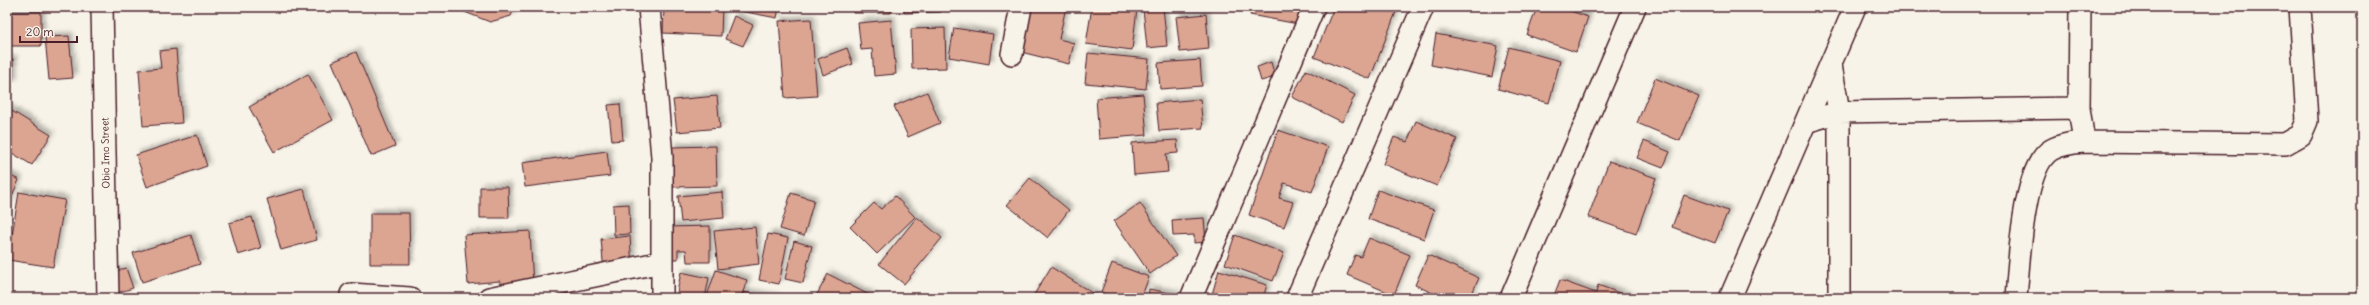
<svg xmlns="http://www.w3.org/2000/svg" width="2369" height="305" viewBox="0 0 2369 305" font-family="Delius,sans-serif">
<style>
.building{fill:#dba592;stroke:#4a1f2b;filter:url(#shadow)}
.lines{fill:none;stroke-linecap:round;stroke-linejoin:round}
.minor-casing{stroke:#4a1f2b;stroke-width:24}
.minor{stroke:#f7f3e8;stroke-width:21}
.labels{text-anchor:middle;stroke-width:3;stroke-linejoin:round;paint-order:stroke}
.street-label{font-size:10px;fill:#4a1f2b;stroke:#f7f3e8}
</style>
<defs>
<filter id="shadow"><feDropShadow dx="3.5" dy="-3.5" stdDeviation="2" flood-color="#0004"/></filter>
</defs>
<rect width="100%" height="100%" fill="#f7f3e8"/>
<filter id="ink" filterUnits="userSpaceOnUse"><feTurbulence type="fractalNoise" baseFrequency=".025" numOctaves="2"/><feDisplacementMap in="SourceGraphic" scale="8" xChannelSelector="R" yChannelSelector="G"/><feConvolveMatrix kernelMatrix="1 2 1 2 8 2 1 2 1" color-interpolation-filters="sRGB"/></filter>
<g filter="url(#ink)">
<!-- building -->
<path class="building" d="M452,7h63l-4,9 -21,6z
M664,7h58l-1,29 -58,-3z
M719,7h60l-2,11z
M853,7h38v6h-38z
M904,7h37v5l-37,1z
M1032,7h34l-7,32 15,4 -5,21 -48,-12z
M1092,7l45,2 -5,41 -46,-6z
M1163,7l4,39 -20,2 -4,-39z
M1252,7h49l-3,17 -48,-9z
M1334,7h64l-28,72 -56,-22z
M1537,7h22l29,10 -12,35 -49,-17z
M7,12h34v34h-34z
M1206,14l3,35 -29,3 -4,-35z
M734,16l19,9 -10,21 -18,-7z
M811,19l6,77 -32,2 -6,-77z
M891,20l5,54 -22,2 -2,-27 -11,1 -3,-27z
M945,28l1,40 -34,1 -1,-40z
M954,28l39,6 -4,30 -40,-7z
M1436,34l62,12 -6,31 -61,-12z
M69,36l4,42 -24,2 -4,-43z
M1509,47l51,14 -11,42 -51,-14z
M847,48l6,16 -30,11 -5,-16z
M176,49l6,74 -39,3 -4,-56 22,-2 -2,-17z
M356,52l39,94 -24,10 -39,-94z
M1088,53l61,6 -3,30 -61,-6z
M7,59h6v23h-6z
M1200,60l2,26 -42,3 -2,-26z
M1271,62l4,15 -14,4 -4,-14z
M1306,70l49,25 -13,27 -50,-25z
M308,74l25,46 -59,32 -25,-45z
M1655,78l44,18 -19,45 -43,-18z
M927,92l13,31 -32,14 -14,-31z
M1143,94l4,41 -48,4 -3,-41z
M717,96l3,32 -43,4 -4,-32z
M1200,99l3,29 -44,3 -3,-28z
M620,104l3,36 -11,1 -4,-36z
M7,108l44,27 -19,30 -25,-15z
M1416,121l41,18 -20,47 -54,-22 11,-27 13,5z
M1278,130l50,17 -16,45 -28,-9 -5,15 14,4 -9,25 -35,-12z
M197,135l10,31 -60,21 -11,-32z
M1177,140l1,13 -12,1 2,18 -34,3 -2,-32z
M1644,141l26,11 -7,16 -26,-10z
M716,146l1,40 -44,1 -1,-40z
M607,151l3,25 -85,11 -3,-24z
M1609,161l47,17 -20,56 -48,-17z
M7,174l12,6 -12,27z
M1030,178l39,32 -21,28 -41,-33z
M480,187h28l1,31h-29z
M304,189l13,51 -36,10 -14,-51z
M1378,190l56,20 -10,29 -56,-20z
M19,192l46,8 -12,67 -45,-7z
M722,192l2,26 -43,4 -3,-26z
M791,193l23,7 -10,36 -24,-7z
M1684,195l44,16 -13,32 -43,-16z
M895,196l20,21 -38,37 -27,-27 24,-24 7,6z
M1140,203l36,53 -26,18 -36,-53z
M629,204l1,30 -16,1 -1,-30z
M370,213h39l1,51h-40z
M252,217l9,31 -23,7 -9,-32z
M917,217l25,21 -38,46 -25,-20z
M1204,218l2,24 -12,1v-8l-21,1 -1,-16z
M710,226v36h-23l-1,-12h-8v9h-10v-32z
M755,227l4,37 -41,5 -4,-38z
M530,231l3,55 -33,3v-8l-32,3 -4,-49z
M768,234l20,4 -9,46 -20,-4z
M191,235l9,29 -58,18 -9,-29z
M1235,235l49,18 -11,28 -48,-17z
M630,236l2,33 -28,3 -3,-33z
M1369,238l41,17 -16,40 -47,-20 8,-20 6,2z
M794,241l18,5 -9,37 -18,-4z
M1428,255l51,23 -9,20h-27l-28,-13z
M1112,263l37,14 -8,21h-25l-15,-6z
M1051,267l49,31h-68z
M126,268l7,20 -16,5 -6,-20z
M716,270l31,10 -6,18 -34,-2z
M1219,270l48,15 -4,13h-52z
M681,272l28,6 -4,20h-29z
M828,274l47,24h-60z
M1560,280l36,13 2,-8 35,13h-80z
M1149,289l26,5 -1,4h-26z
M743,292l34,6h-35z"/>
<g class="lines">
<defs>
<path id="minor" d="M102,7l6,291
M649,7l13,150v141
M1012,54l9,-47
M1831,65l8,47v186
M2079,108l1,-101
M1806,122l33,-10 240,-4 5,34
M351,294l59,4
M489,298l173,-36
M1191,298l123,-291
M1297,298l126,-291
M1511,298l124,-291
M1730,298l125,-291
M2016,298c3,-32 6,-131 35,-148 10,-6 22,-7 33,-8l201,2 16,-9 6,-14 -7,-114"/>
</defs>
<!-- minor casing -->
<use href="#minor" class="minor-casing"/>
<!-- minor -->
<use href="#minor" class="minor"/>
</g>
</g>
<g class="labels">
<!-- street labels -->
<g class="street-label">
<text transform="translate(105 153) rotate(-91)" y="4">Obio Imo Street</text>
</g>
</g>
<!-- margin -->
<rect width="2369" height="305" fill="none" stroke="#f7f3e8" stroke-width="24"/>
<rect x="12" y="12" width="2345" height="281" fill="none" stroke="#4a1f2b" stroke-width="1.5" filter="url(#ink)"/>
<!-- scale -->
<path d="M20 36v6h57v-6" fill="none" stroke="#4a1f2b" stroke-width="2"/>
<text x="26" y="36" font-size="12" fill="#4a1f2b" stroke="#f7f3e8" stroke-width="3" paint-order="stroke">20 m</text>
</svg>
